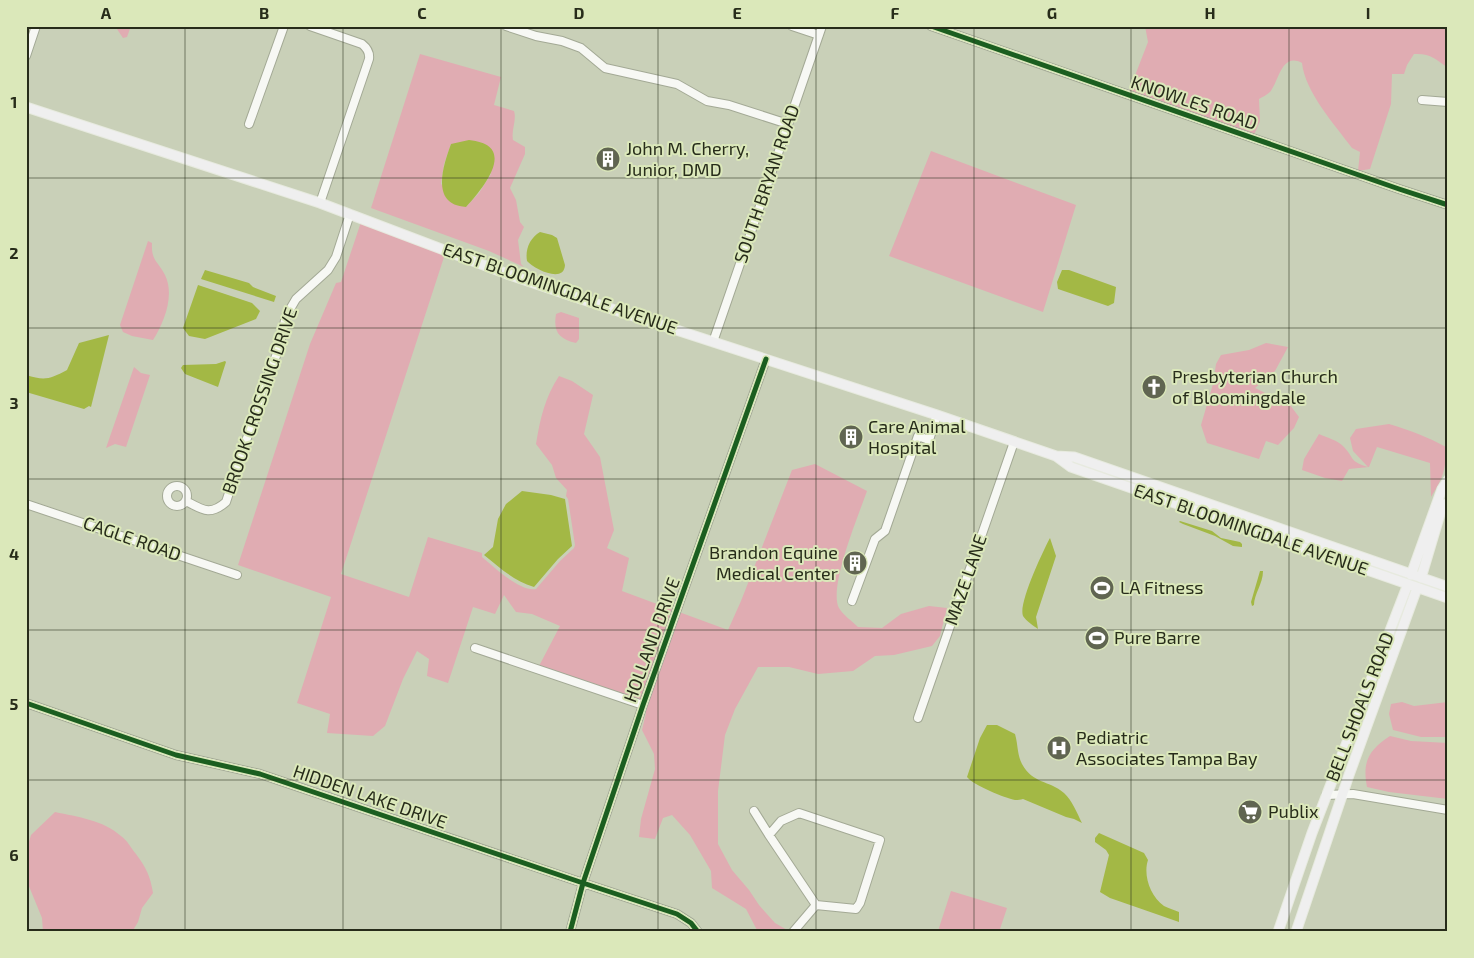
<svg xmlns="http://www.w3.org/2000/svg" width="1474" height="958" viewBox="0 0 1474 958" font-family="'Exo 2',sans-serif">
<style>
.green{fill:#e0acb2;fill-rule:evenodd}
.water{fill:#a3b845}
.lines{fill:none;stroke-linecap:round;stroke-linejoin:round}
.minor-casing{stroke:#a3a995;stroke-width:10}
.major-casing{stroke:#e7eadf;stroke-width:11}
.minor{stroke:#f7f8f4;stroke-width:8}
.major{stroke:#efefef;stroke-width:9}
.cycleway-casing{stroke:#dbe8ba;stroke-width:8}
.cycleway{stroke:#1b5e20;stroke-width:5}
.grid{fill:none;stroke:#272c1a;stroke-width:1;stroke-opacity:0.55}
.labels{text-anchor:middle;stroke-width:4;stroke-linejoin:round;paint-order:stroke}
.street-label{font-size:18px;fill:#272c1a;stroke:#dbe8ba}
.poi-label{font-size:18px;fill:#272c1a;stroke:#dbe8ba;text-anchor:start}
.neatline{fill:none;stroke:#272c1a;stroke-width:2}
.grid-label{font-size:16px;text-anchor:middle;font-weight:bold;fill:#272c1a}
</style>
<rect width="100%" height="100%" fill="#c9d0b8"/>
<!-- green -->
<path class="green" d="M115,26h16l-4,11 -4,1z
M1145,26h303v42c-12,-9 -18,-15 -34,-14l-7,11 -3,9h-12l-1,30 -21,65 -12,2 2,-19 -8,-4c-17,-23 -47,-56 -50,-85 -21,-11 -23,19 -32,29 -3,3 -8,5 -11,7l1,22 -6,14 -125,-44 19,-49z
M420,54l81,23 -7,28 20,6c3,9 -3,19 -1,29l12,7v7l-15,34 6,12 4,22 4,5 -6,13 3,24 3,3 -35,-16 -118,-43zM451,144l40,30 -12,19 -13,14 -25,-23 3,-20z
M931,151l145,54 -33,107 -154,-56z
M361,222l84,32 -104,320 68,23 19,-60 54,16v4c12,10 38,35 54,32l24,-28 14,-13 1,-3 -7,-46 -2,-3 1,-6 -11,-12 -4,-13 -16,-21c4,-25 9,-47 23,-68l13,5 21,14 -9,39 16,23 14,73 -7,18 22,10 -7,33 51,19 -32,90 -102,-34 21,-40 -28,-12 -16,-2 -12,-17 -9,19 -22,-7 -25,76 -21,-7 2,-17 -12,-8 -14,28 -18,47 -12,10 -46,-3 3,-19 -33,-11 34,-106 -93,-32 72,-221 26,-61 5,-1z
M148,241l4,2c-1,18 6,18 13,32 10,20 -1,48 -12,65l-21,-4 -9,-4 -3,-7z
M561,312l18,6v21l-3,4c-17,-4 -23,-11 -20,-29z
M1266,343l22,4 -13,24 -20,17 35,17 9,12 -5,11 -16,17 -12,-4 -7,18 -52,-16 -6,-18 12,-41 3,-20 5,-9 28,-5z
M134,367l7,6 9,2 -24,72 -11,-3 -9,4z
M1389,424c20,6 39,13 57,23 0,23 -3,31 -15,50l-1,-34 -53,-16 -8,20 -20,2 -7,12 -17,-3 -23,-8 2,-11 15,-25c9,4 18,6 25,13 11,12 5,14 24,20l-15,-16 -3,-13 6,-9z
M815,464l52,27c-8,23 -39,97 -28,117 3,6 14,14 19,19l24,1 19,-14 28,-8 18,2 -7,28 -8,10 -38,9 -19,1 -22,15 -35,3 -29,-7h-31l-23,42 -10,26 -7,56v53l14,26 17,20 10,15 16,18 14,8 -31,1 -12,-23 -34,-21 -1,-17 -21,-36 -18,-20 -9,3 -8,21 -16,-2 2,-18 14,-50 -1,-15 -12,-24 4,-17 -2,-1 35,-100 49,18 13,-29 51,-131z
M1402,702l12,4 34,-4v35h-27l-28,-7 -4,-16 2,-10z
M1390,736l21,5 37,2v56l-59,-7 -22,-5c-5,-26 2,-37 23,-51z
M55,812c23,5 48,8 66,24 6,4 10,12 15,18 11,15 14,22 17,39l-11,15 -4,14 -6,10h-89l-1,-14 -16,-39v-27l5,-17z
M951,891l56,17 -8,24 -61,-1z"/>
<!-- water -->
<path class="water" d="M469,140c49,5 16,46 -3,67 -36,-2 -23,-41 -15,-63z
M540,232l12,3 5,3 8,27c-1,19 -31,4 -38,-4 -2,-12 3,-23 13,-29z
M205,270l44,13 4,4 23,9 -2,6 -73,-23z
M1062,270h7l47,17 -2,16 -6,3 -50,-17 -1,-7z
M198,285l54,18 8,8 -4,8 -51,20 -16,-3 -6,-8z
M109,335l-18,72 -2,-1 -5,3 -58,-17v-17c19,6 24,4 41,-5l12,-27z
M225,361l1,1 -8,25 -33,-13 -4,-6 2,-3 33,-1z
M522,491l29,4 14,4 7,47 -14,13 -24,28c-20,-6 -34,-19 -50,-32l9,-8 5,-28 8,-15z
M1180,521l32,10 9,7 19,4 2,2v3l-9,-1 -18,-10 -32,-12 -4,-2z
M1050,538l6,18 -20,61 2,12c-4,-3 -12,-8 -15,-13 -5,-12 20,-65 27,-78z
M1260,571h3c0,13 -9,23 -9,34l-2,1 -1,-4z
M987,725h10l18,9c3,10 2,20 7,30 11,20 27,16 42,29 8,7 13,20 18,30l-8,-4 -8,-2 -43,-18c-3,1 -6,1 -8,1 -10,-2 -42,-15 -48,-23l13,-39z
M1099,833l45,20 4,7c-5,15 2,36 16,46 4,2 10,4 15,6v10l-69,-24 -10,-6 9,-37 -3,-5 -11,-8v-4z"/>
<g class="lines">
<defs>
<path id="minor" d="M310,26l52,18c5,4 8,8 7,15l-49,144
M506,26l30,10 26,5 19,7 24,20 72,16 30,17 22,4 59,19
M792,26l27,9
M931,26l468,163 49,16
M26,56l10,-30
M1422,100l26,2
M249,124l35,-98
M713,342l109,-316
M167 496a10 10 0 1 1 20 0a10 10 0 1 1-20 0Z
M186,501c17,9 24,15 40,1l24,-73 9,-18 1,-15 18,-45 8,-35 10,-17 32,-29 8,-13 14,-43
M26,504l211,71
M852,601l23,-62 10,-8 33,-95 11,4 8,-25
M475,648l168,57
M26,703l150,52 84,19 323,109 94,31 14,9 7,9
M918,718l96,-276
M1326,795l27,-1 95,16
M754,811l15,24 47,70 40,4 4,-6 20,-63 -81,-27 -18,8 -12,14
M570,932l13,-49 60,-178 123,-346
M793,932l23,-27"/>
<path id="major" d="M26,107l294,96 190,72 59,20 368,120 119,41 15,11 377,131
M1056,456l18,1 374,130
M1411,575l31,-86 6,-9
M1421,578l22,-74
M1278,932l34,-99 96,-249
M1296,932l53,-157 68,-187"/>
</defs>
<!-- minor casing -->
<use href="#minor" class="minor-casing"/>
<!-- major casing -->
<use href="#major" class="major-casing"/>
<!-- minor -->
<use href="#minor" class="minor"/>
<!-- major -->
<use href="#major" class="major"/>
<defs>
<path id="cycleway" d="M931,26l468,163 49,16
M26,703l150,52 84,19 323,109 94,31 14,9 7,9
M570,932l13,-49 60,-178 123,-346"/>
</defs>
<!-- cycleway casing -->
<use href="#cycleway" class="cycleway-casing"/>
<!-- cycleway -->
<use href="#cycleway" class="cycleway"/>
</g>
<!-- grid -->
<path class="grid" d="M185,26v906M343,26v906M501,26v906M658,26v906M816,26v906M974,26v906M1131,26v906M1289,26v906M26,178h1422M26,328h1422M26,479h1422M26,630h1422M26,780h1422"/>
<!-- icons -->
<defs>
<symbol id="building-disc" viewBox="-11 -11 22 22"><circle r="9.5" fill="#606551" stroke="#dbe8ba"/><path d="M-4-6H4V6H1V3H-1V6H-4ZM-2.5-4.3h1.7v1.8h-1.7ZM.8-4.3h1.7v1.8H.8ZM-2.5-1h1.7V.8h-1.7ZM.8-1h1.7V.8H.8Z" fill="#fff"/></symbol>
<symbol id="church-disc" viewBox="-11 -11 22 22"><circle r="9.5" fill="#606551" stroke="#dbe8ba"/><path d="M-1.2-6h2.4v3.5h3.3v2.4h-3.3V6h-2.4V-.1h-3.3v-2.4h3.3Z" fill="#fff"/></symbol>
<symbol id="stadium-disc" viewBox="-11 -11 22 22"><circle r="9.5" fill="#606551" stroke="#dbe8ba"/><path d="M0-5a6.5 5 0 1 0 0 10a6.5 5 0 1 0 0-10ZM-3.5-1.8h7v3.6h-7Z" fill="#fff"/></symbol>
<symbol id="hospital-disc" viewBox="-11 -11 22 22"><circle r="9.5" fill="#606551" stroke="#dbe8ba"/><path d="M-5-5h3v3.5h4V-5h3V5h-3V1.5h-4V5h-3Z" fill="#fff"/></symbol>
<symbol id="supermarket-disc" viewBox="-11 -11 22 22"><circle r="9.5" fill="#606551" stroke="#dbe8ba"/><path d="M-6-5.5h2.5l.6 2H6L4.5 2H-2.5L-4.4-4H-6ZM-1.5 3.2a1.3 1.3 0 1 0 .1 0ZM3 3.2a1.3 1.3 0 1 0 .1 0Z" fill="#fff"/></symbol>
</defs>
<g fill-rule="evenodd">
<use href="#building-disc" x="594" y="145" width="28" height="28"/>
<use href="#church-disc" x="1140" y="373" width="28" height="28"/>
<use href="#building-disc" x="837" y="423" width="28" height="28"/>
<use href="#building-disc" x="841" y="549" width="28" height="28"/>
<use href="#stadium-disc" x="1088" y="574" width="28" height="28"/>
<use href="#stadium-disc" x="1083" y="624" width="28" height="28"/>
<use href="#hospital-disc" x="1045" y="734" width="28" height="28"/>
<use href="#supermarket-disc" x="1236" y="798" width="28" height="28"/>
</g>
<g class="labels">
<!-- street labels -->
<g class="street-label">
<text transform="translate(1194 103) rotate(19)" y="6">KNOWLES ROAD</text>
<text transform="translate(767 184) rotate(-71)" y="6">SOUTH BRYAN ROAD</text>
<text transform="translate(560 289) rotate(19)" y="6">EAST BLOOMINGDALE AVENUE</text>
<text transform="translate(260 401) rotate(-71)" y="6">BROOK CROSSING DRIVE</text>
<text transform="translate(1251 530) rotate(19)" y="6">EAST BLOOMINGDALE AVENUE</text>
<text transform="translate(132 539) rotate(19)" y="6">CAGLE ROAD</text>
<text transform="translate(966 580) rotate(-71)" y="6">MAZE LANE</text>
<text transform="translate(652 640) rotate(-70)" y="6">HOLLAND DRIVE</text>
<text transform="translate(1360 707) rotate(-69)" y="6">BELL SHOALS ROAD</text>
<text transform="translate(370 797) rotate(19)" y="6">HIDDEN LAKE DRIVE</text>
</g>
<!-- poi labels -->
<g class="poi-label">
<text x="626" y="155">John M. Cherry,<tspan x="626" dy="21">Junior, DMD</tspan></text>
<text x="1172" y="383">Presbyterian Church<tspan x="1172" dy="21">of Bloomingdale</tspan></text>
<text x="868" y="433">Care Animal<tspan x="868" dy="21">Hospital</tspan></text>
<text x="838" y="559" text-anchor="end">Brandon Equine<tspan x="838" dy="21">Medical Center</tspan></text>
<text x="1120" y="594">LA Fitness</text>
<text x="1114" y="644">Pure Barre</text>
<text x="1076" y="744">Pediatric<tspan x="1076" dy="21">Associates Tampa Bay</tspan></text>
<text x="1268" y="818">Publix</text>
</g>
</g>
<!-- border -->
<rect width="1474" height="958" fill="none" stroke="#dbe8ba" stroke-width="55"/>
<rect x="28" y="28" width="1418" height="902" class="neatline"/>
<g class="grid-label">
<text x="106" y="19">A</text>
<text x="264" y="19">B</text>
<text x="422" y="19">C</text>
<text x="579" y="19">D</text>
<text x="737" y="19">E</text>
<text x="895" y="19">F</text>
<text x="1052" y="19">G</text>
<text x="1210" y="19">H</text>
<text x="1368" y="19">I</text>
<text x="14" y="108">1</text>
<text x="14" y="259">2</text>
<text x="14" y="409">3</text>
<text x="14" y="560">4</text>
<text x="14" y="710">5</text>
<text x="14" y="861">6</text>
</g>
</svg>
